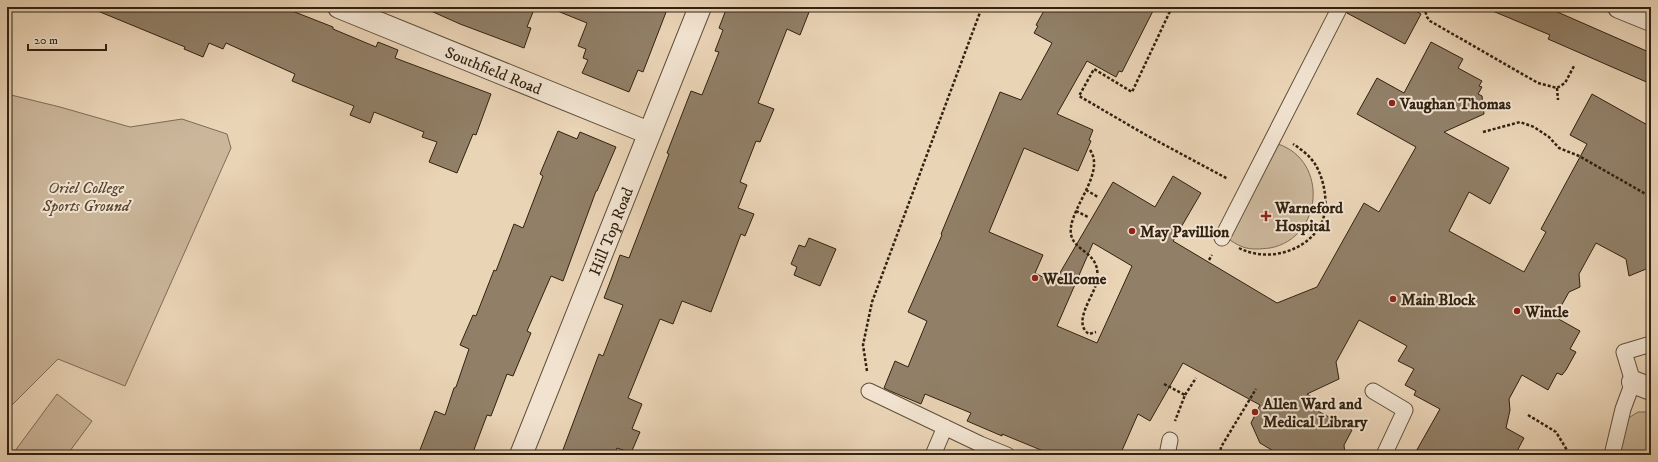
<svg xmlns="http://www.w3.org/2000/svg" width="1658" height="462" viewBox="0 0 1658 462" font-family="'IM FELL DW Pica',serif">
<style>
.green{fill:#cbb69a;stroke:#7e6c56}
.building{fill:#917f67;stroke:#312211;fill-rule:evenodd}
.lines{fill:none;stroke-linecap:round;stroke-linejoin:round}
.service-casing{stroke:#5f4e3a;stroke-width:17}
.minor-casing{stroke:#5f4e3a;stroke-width:24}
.tertiary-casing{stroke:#5f4e3a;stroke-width:24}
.path{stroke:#312211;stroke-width:2.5;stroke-dasharray:3 2;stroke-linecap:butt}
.service{stroke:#f1e3d0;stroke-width:15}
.minor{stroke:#f1e3d0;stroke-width:22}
.tertiary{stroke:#f1e3d0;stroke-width:22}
.poi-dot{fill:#8f2418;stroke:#f1e3d0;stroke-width:1.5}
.labels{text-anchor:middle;stroke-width:4;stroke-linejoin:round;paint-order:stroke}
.street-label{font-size:16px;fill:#312211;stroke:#f1e3d0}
.poi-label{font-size:16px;font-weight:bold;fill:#312211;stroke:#f1e3d0;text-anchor:start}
.park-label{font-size:16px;font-style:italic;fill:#584733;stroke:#f1e3d0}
</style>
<rect width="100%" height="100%" fill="#ead4b6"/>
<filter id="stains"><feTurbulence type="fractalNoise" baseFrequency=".005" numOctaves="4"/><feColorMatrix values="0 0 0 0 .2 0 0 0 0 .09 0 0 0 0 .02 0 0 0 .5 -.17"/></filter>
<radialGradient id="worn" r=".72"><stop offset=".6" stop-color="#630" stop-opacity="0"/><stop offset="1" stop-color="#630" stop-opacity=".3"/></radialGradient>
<!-- green -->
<path class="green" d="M7,94l53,13 70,20 52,-8 45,15 4,14 -106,238 -67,-27 -51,51z
M1278,144c51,17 45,94 -8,104 -9,1 -19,2 -27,-1 -6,-2 -11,-6 -17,-9z
M57,394l35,27 -25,34h-55z
M1638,412h13v43h-33l7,-35z"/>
<!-- building -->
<path class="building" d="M88,7h194l51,20v2l43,18 2,-5 20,8 -3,8 96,36 -15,41 -3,-1 -16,39 -28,-11 8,-20 -15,-5 2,-5 -50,-20 -4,11 -20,-8 4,-9 -62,-25 3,-7 -69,-31 -3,6 -14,-6 -6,14 -19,-8 1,-2z
M422,7h113l-8,20 4,1 -7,20 -64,-24z
M550,7h118l-25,65 -5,-2 -9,22 -47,-19 6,-13 -5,-2 3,-9 -8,-3 9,-23 -37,-15z
M727,7h84l-11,28 -13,-6 -29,74 16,6 -14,33 -4,-1 -16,41 7,3 -9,23 16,6 -9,22 -4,-2 -30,78 -29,-11 -9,23 -13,-5 -32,79 14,6 -10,25 8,3 -9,21 -14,-5 -3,7h-53l38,-101 4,2 20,-51 -19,-7 8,-21 8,-22 9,3 40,-104 -2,-1 24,-62 11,4 17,-43 -4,-1 8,-21 -4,-2z
M1046,7h109l-33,65 -3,-1 -3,6 -29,-16 -30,53 36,16 -4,10 2,1 -13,30 -54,-23 -35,84 54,23 -8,18 19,10 59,-101 42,25 18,-31 28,17 -28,48 104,62 40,-16 47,-84 15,9 37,-65 -59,-33 20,-36 27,15 27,-51 32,17 -5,9 24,13 -3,5 3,1 -4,7 4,2 2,18 -40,18 65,36 -19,36 -21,-12 -20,39 75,41 22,-40 -5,-3 46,-85 -17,-9 22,-41 59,33v140l-22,9 -3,-17 -30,-16 -17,31 1,13 -11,5 -14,25 25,14 -10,18 6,3 -10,18 -4,5 -5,-2 -9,17 -26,-15 -13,24 1,11 -4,18 18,10 -9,17h-101l26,-46 -26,-14 2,-4 -11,-6 9,-16 -16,-8 9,-15 -48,-26 -23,42 3,17 -32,15 16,10 -5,7 34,19 -8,15 1,10h-65l-20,-12 -9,-20 9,-18 -77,-42 -33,58 -12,-7 -18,41h-67l-51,-21v2l-35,-15 4,-8 -46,-19 -4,10 -31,-13 -6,-3 11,-27 13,6 19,-46 -19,-9 34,-77 -1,-1 59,-142 21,8 31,-57 -18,-10 4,-7 -2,-1zM1093,243l39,23 -35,77 -40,-17z
M1349,7h60l12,7 -16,30 -58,-31z
M1483,7h63l105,46v31l-103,-45 2,-4z
M558,131l19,8 3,-7 36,15 -19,44h-1l-33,90 -12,-5 -24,55 4,2 -18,43 -6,-2 -16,42 -4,-1 -15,40h-54l17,-44 10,4 9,-27 2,-1 13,-38 -9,-4 13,-30 3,1 18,-46 2,1 18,-47 9,4 20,-52 -3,-2z
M809,238l27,11 -16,37 -26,-11 3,-8 -6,-3 8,-19 6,2z"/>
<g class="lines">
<defs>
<path id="service" d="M1222,238l118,-231
M869,391l111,53 27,11
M1373,391l32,19 -21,45
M933,455l12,-28
M1167,455l3,-15
M1612,455l11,-46 10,-27 -9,-30 27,-8"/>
<g id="minor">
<path id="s1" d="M339,7l310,126"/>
<path d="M1633,382l18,7"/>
<path id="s2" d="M521,455l179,-448"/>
</g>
<path id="tertiary" d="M1619,7l32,13"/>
</defs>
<!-- service casing -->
<use href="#service" class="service-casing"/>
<!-- minor casing -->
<use href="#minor" class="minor-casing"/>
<!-- tertiary casing -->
<use href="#tertiary" class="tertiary-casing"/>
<!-- path -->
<path class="path" d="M1172,7l-40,85 -38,-23 -15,27 67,39 82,44
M1424,7l3,10 3,4 108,62 19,5 8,-5 9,-17
M1557,88l1,12
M1483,132l37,-10 14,5 15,10 10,11 20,8 72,41
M1090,150c15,21 -16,54 -19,77 -4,27 34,21 25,57 -3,13 -24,39 -7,50l7,-2
M1086,190l12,7
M1076,211l12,6
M1239,248c27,14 65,5 81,-22 10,-17 5,-46 -5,-62 -5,-8 -14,-15 -22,-20
M1209,260l3,-5
M867,371l-4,-26 9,-43 110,-295
M1164,384l21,11 -10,26
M1185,395l11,-17
M1528,415l28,17 14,23
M1220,455l1,-8 35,-58"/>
<!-- service -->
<use href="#service" class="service"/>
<!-- minor -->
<use href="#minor" class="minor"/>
<!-- tertiary -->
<use href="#tertiary" class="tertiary"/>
</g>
<!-- markers -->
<g class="poi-dot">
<circle cx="1392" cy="103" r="4"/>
<path d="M1264 210h4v4h4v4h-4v4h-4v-4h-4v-4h4z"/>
<circle cx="1132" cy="231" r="4"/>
<circle cx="1035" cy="278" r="4"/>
<circle cx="1393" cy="299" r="4"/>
<circle cx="1517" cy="311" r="4"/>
<circle cx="1255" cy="412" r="4"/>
</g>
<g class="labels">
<!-- street labels -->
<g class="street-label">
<text dy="6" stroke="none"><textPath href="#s1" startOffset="167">Southfield Road</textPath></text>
<text dy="6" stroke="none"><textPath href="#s2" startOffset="241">Hill Top Road</textPath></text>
</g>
<!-- poi labels -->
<g class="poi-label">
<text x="1400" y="109">Vaughan Thomas</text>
<text x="1275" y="213">Warneford<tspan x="1275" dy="18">Hospital</tspan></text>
<text x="1140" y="237">May Pavillion</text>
<text x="1043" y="284">Wellcome</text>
<text x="1401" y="305">Main Block</text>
<text x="1525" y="317">Wintle</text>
<text x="1263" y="409">Allen Ward and<tspan x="1263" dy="18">Medical Library</tspan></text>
</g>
<!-- park labels -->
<g class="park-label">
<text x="86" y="193">Oriel College<tspan x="86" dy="18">Sports Ground</tspan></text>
</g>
</g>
<!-- margin -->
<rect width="1658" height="462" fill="none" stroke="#ead4b6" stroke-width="24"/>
<rect x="8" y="8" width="1642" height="446" fill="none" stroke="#312211" stroke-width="2"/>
<rect x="12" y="12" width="1634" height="438" fill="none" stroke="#312211"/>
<!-- scale -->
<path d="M28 44v6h78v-6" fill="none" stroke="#312211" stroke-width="2"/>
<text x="34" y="44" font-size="12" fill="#312211" stroke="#f1e3d0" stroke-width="3" paint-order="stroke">20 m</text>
<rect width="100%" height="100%" filter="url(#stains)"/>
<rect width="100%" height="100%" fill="url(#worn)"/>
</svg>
